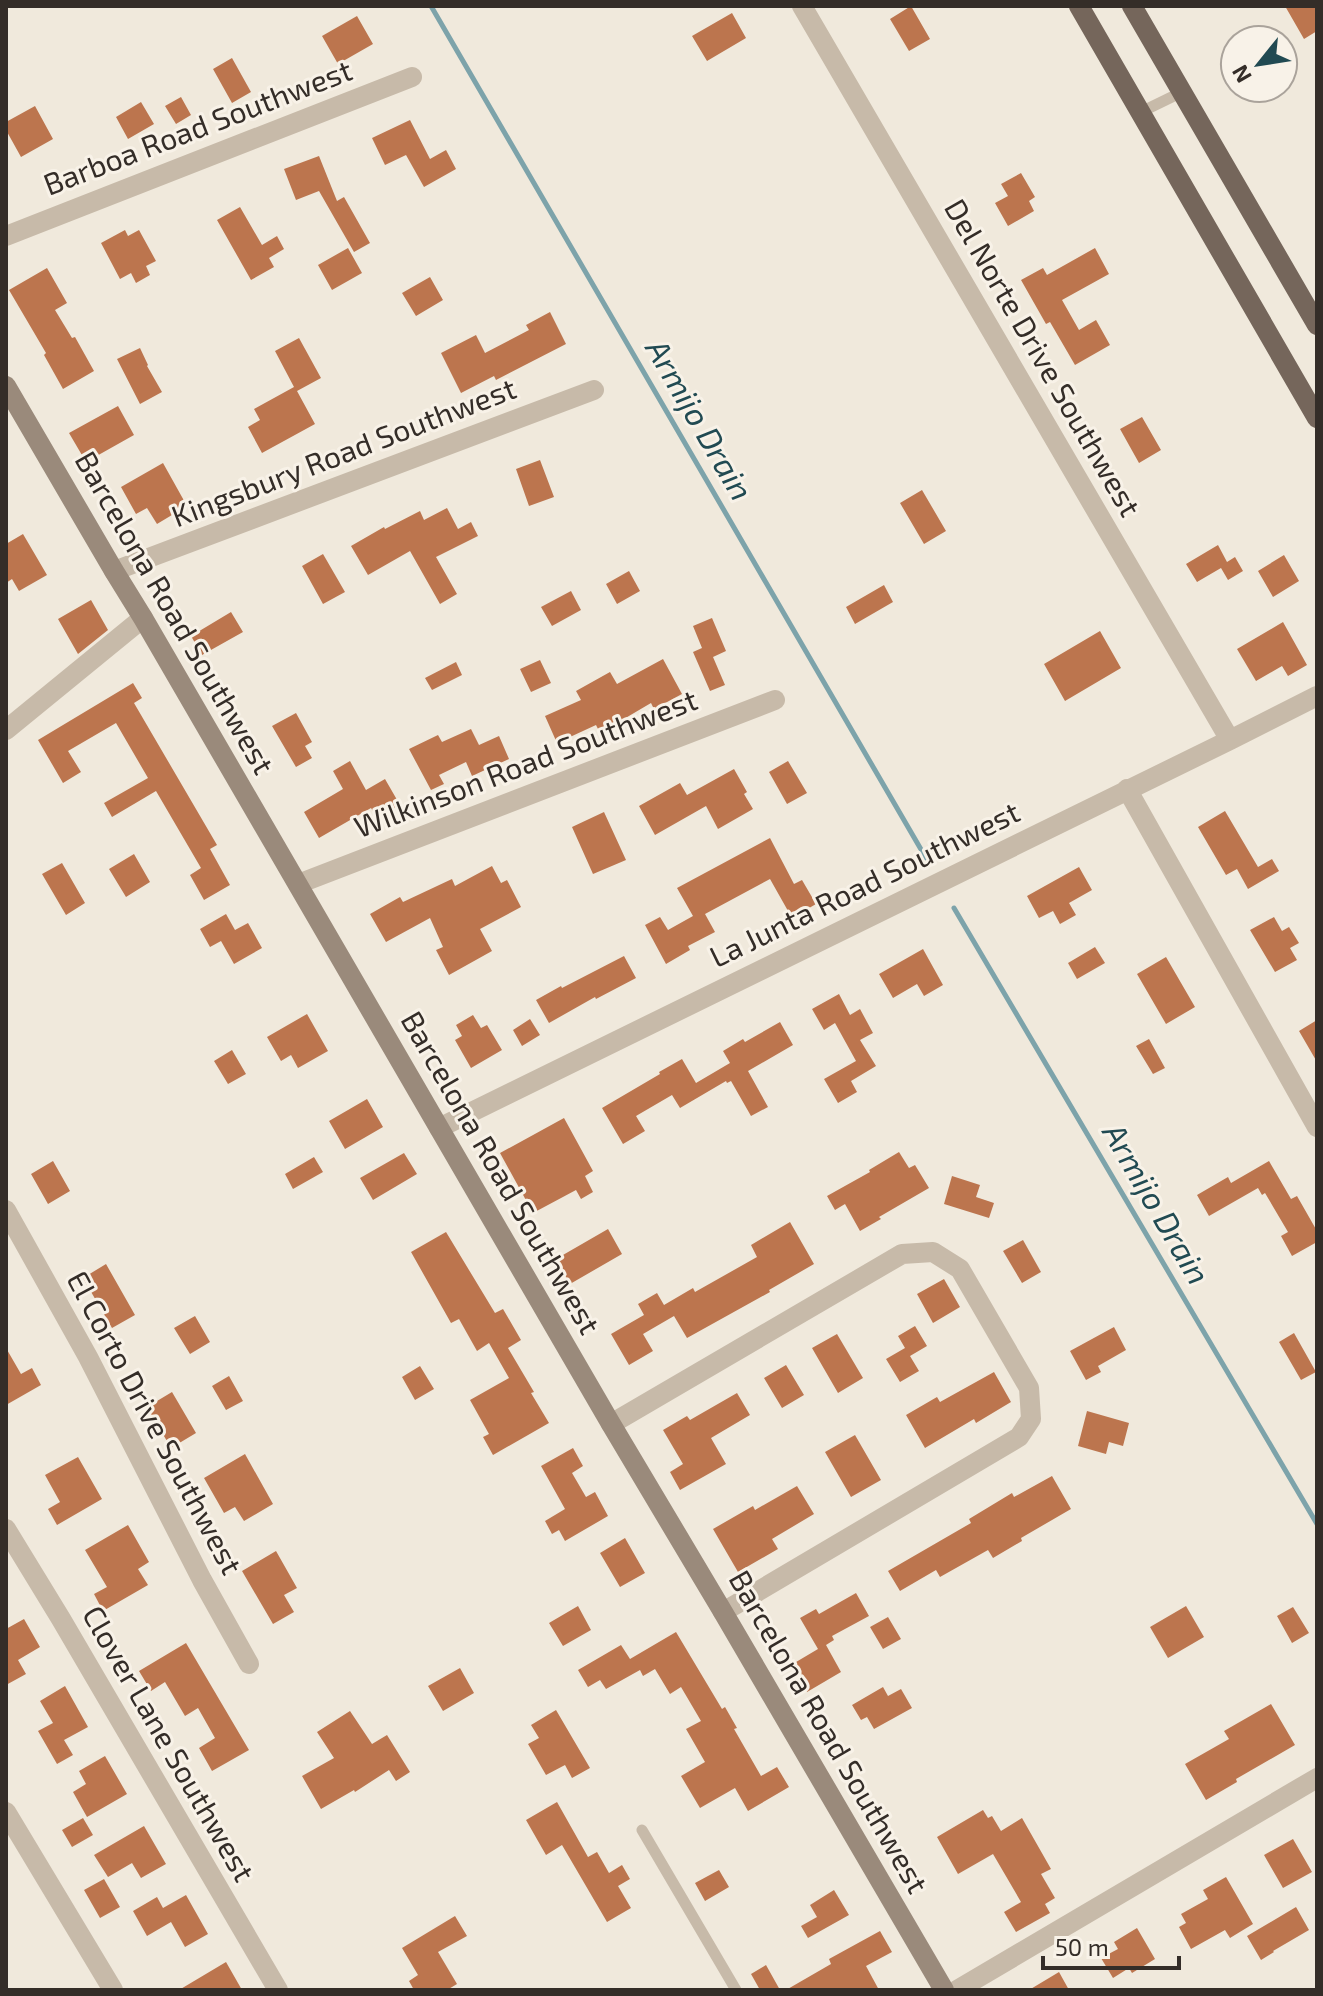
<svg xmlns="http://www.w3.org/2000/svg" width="1323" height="1996" viewBox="0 0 1323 1996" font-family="'Exo 2',sans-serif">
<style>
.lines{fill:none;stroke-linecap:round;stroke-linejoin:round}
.stream{stroke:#7da3aa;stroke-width:5}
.building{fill:#bc754e}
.lane{stroke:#c7baa9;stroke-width:11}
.street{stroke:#c7baa9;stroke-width:20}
.secondary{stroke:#9a8a7b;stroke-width:20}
.primary{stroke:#75665b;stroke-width:20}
.labels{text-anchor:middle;stroke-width:6;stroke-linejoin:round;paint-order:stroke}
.street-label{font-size:30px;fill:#342d28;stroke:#f8f2e8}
.water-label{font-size:32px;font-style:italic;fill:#214a52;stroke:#f8f2e8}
</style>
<rect width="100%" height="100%" fill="#f0e9dc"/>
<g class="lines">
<!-- stream -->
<path class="stream" d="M431,6l495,852
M954,908l363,616"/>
</g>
<!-- building -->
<path class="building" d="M911,6l19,33 -21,12 -19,-32z
M1285,6h32v25l-13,8z
M732,13l14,25 -39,23 -15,-25z
M357,16l16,28 -35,20 -16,-28z
M232,58l19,34 -19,11 -19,-34z
M181,97l10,18 -15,9 -11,-18z
M141,102l13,22 -26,15 -12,-22z
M35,106l18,33 -32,18 -15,-27v-8z
M410,120l20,39 16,-9 10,19 -32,18 -18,-32 -21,10 -13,-27z
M319,156l18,45 7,-4 26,46 -16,9 -35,-61 -23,9 -12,-31z
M1021,173l14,24 -6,4 5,10 -26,15 -13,-23 13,-7 -7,-12z
M240,207l22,38 15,-9 7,13 -15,9 5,9 -23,13 -34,-60z
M125,230l3,6 11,-6 17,31 -10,5 4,9 -14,8 -5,-10 -11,6 -19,-36z
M348,248l14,25 -30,17 -14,-25z
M1095,248l14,26 -47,26 17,30 17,-10 14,25 -35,20 -25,-43 -4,2 -25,-44 22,-12 4,7z
M47,268l20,35 -12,7 17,28 3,-1 19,34 -31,18 -19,-34 2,-2 -37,-63z
M430,277l13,23 -27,16 -14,-23z
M550,312l16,32 -70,36 -2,-4 -33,17 -20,-40 35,-18 9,18 44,-23 -3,-5z
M299,338l22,40 -24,13 18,33 -53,29 -14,-26 12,-7 -6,-11 40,-22 -19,-36z
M140,348l8,17 -1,1 15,26 -22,12 -23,-45z
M118,406l16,29 -48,27 -17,-29z
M1142,417l19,33 -22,13 -19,-34z
M540,460l14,37 -25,9 -13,-37z
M163,463l24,43 -30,18 -10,-16 -11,6 -15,-27z
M922,490l24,41 -22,13 -24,-41z
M447,508l11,21 13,-7 7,14 -42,21 21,37 -17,10 -30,-53 -42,24 -17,-29 33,-19 1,2 35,-18 4,9z
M23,534l24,41 -28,16 -7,-12 -6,4v-39z
M1218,545l9,17 8,-5 8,14 -15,9 -7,-12 -24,14 -11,-18z
M323,554l22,38 -22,12 -21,-38z
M1284,555l15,26 -26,16 -15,-26z
M629,571l11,20 -23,13 -11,-20z
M884,585l9,17 -38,22 -9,-17z
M571,591l10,19 -29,16 -11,-19z
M91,600l17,30 -30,24 -20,-35z
M231,612l12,20 -41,23 -11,-19z
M712,618l14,33 -13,6 12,28 -15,6 -17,-39 9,-4 -9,-22z
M1283,622l24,43 -19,11 -6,-10 -26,15 -19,-32z
M1100,631l21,37 -56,33 -21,-37z
M663,659l19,35 -28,15 -3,-6 -51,30 -4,-8 -39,18 -12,-27 36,-16 -5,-9 34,-19 7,12z
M540,660l11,23 -20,9 -11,-23z
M456,662l6,13 -30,15 -7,-12z
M133,683l9,15 -8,5 83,142 -7,4 20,36 -26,15 -14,-25 11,-7 -45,-77 -44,26 -8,-14 44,-25 -32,-55 -48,28 13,21 -18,11 -25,-43z
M296,713l16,29 -7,4 7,12 -16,9 -24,-41z
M471,729l8,16 20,-9 10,23 -37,17 -6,-14 -27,13 5,9 -13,6 -22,-41 29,-14 4,7z
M350,761l16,29 19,-11 15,26 -23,13 -6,-10 -52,30 -15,-26 39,-23 -10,-18z
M788,761l19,32 -20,11 -18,-32z
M734,769l13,23 -3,2 9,15 -35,20 -12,-23 -51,29 -16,-29 41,-23 7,12z
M1225,811l33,56 14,-8 7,12 -31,18 -11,-20 -11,6 -28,-48z
M604,812l22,48 -33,14 -21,-47z
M770,838l24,46 8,-4 14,24 -24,14 -22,-39 -65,35 10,18 -27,14 2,4 -24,14 -21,-39 15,-8 8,13 25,-14 -16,-28z
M134,854l16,28 -24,15 -17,-28z
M62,863l23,40 -19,12 -24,-41z
M492,866l9,17 6,-3 14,27 -41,22 12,22 -43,24 -13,-25 7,-3 -13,-29 -44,24 -16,-28 30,-17 3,5 49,-23 3,7z
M1079,867l13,23 -23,13 7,12 -16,9 -7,-13 -14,7 -12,-22z
M226,914l9,16 13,-7 14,25 -28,16 -13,-23 -11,6 -10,-18z
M1274,917l8,14 7,-4 10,16 -9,5 7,12 -22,12 -25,-42z
M1095,947l10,16 -28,16 -9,-16z
M923,949l20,36 -19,11 -7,-12 -24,14 -14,-24z
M624,956l12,22 -40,21 -1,-2 -46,26 -13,-23 25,-14 1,2z
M1166,957l29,50 -29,17 -29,-50z
M839,994l11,21 10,-6 13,24 -13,7 16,26 -25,15 6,11 -19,11 -14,-24 32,-18 -21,-38 -11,7 -12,-21z
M307,1014l21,37 -30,17 -7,-13 -10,6 -14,-24z
M473,1015l8,13 6,-3 15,25 -31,18 -16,-28 7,-4 -6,-11z
M530,1019l10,16 -18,11 -9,-16z
M1317,1020v42l-18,-31z
M780,1022l13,23 -45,26 20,36 -17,9 -20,-35 -4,2 -1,-2 -46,27 -8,-13 -36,21 9,15 -22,13 -21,-36 58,-34 -1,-2 23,-13 14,24 34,-20 -7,-12 20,-12 2,3z
M1149,1039l16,29 -12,6 -17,-28z
M232,1050l14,24 -18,10 -14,-23z
M367,1099l16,28 -38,22 -16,-28z
M564,1118l29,53 -8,5 8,16 -12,7 -5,-9 -43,23 -33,-60z
M899,1152l10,16 6,-3 14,23 -50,29 2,2 -21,12 -15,-27 -10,6 -8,-14 43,-24 -1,-2z
M404,1153l13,21 -44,26 -13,-22z
M314,1157l9,15 -30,17 -8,-15z
M53,1161l17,30 -22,13 -17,-30z
M1269,1161l22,38 6,-3 20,35v11l-25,14 -11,-20 7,-4 -23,-39 -3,2 -4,-7 -49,28 -12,-21 31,-18 3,6z
M952,1176l28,9 -4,12 18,6 -5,15 -45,-14z
M790,1222l24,42 -45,26 1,2 -83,46 -13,-22 -31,18 10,17 -24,14 -18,-31 33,-19 -6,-11 19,-11 7,12 29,-17 2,4 62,-35 -6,-12z
M608,1229l14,25 -52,30 -14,-25z
M446,1232l49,81 8,-4 18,31 -13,8 26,44 -3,1 18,30 -56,32 -10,-18 6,-3 -19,-34 39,-22 -20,-35 -12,8 -18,-32 -8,4 -40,-71z
M1023,1240l18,32 -19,11 -19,-32z
M106,1264l29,51 -23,13 -29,-50z
M944,1279l16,28 -27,16 -16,-29z
M195,1316l15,26 -20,12 -16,-26z
M915,1326l12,20 -17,10 9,15 -19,11 -14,-23 19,-11 -7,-12z
M1114,1327l12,23 -28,16 3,6 -15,8 -16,-29z
M1294,1333l22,39 -15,8 -22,-38z
M837,1334l26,44 -25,15 -26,-45z
M6,1348l15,26 11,-6 9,17 -35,20z
M786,1365l18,30 -22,13 -18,-30z
M420,1366l14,23 -19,11 -13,-23z
M994,1372l17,30 -35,21 -2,-4 -49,29 -19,-33 31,-18 3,5z
M229,1376l14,25 -17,9 -14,-24z
M172,1392l24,41 -25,15 -24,-41z
M737,1393l13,22 -39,23 15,26 -46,26 -10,-18 13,-8 -20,-34 24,-14 3,4z
M1087,1411l42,12 -6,23 -14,-4 -3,12 -28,-8z
M855,1435l26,45 -30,17 -26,-45z
M573,1448l10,18 -11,7 14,24 9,-5 13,24 -43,25 -6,-11 -7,4 -7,-13 20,-12 -24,-43z
M245,1454l28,50 -29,17 -9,-14 -11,6 -20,-35z
M78,1457l24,42 -45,26 -9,-16 12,-7 -15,-27z
M1052,1476l19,33 -50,29 1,3 -29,17 -5,-8 -48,27 -4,-7 -36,21 -12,-20 83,-48 -2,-4 43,-26 2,4z
M797,1486l17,28 -42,25 6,10 -40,23 -25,-43 40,-23 2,4z
M128,1525l21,37 -11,7 10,16 -45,26 -9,-17 13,-7 -22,-37z
M625,1538l20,35 -25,14 -20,-34z
M276,1551l21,37 -13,7 10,17 -21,12 -31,-53z
M856,1593l13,23 -37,20 2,4 -8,5 15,27 -34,20 -16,-27 27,-16 -18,-31 16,-9 3,5z
M578,1606l13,24 -28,16 -14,-23z
M1186,1606l18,31 -36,21 -18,-31z
M1293,1607l16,26 -17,10 -15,-27z
M888,1617l13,22 -18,10 -13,-22z
M24,1619l16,28 -22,13 8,14 -20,11v-56z
M676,1632l46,77 3,-2 12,21 -3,1 27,47 16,-9 12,20 -41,24 -13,-23 -35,20 -19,-32 24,-14 -19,-33 15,-8 -20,-34 -11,7 -15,-25 -12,7 -3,-6 -34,19 -6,-9 -12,7 -10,-17 43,-25 9,14z
M186,1643l63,107 -37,21 -13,-23 16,-10 -17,-30 -13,8 -20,-34 -14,9 -12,-20z
M460,1668l14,25 -31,18 -15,-25z
M65,1686l23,41 -24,13 9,15 -16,9 -19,-33 15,-8 -13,-22z
M883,1687l5,9 13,-7 11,19 -38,21 -7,-12 -6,3 -9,-15z
M1271,1704l24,41 -59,34 1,3 -31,18 -21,-36 44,-25 -5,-8z
M556,1710l34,58 -18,10 -7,-13 -19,10 -18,-31 11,-6 -8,-13z
M350,1711l22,33 15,-9 23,37 -14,9 -7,-11 -34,22 -1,-2 -33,19 -19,-33 32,-18 -17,-26z
M105,1756l22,38 -40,23 -14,-25 13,-8 -7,-13z
M557,1802l31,55 9,-5 12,21 13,-8 8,14 -12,7 13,22 -24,14 -45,-77 -16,10 -20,-35z
M983,1810l5,8 4,-2 9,15 21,-13 29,51 -10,5 14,24 -10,6 5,9 -34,19 -12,-20 17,-10 -28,-48 -35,20 -21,-37z
M83,1818l10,17 -21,12 -10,-17z
M144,1826l22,38 -25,14 -9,-15 -24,14 -14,-22z
M1293,1839l19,33 -29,16 -19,-33z
M719,1870l10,17 -24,14 -10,-18z
M1226,1877l27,47 -23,14 -5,-8 -34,19 -12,-22 7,-4 -5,-9 27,-15 -5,-9z
M104,1879l16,28 -20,11 -16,-28z
M834,1890l15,25 -41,23 -7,-12 16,-9 -7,-12z
M186,1895l22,39 -23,13 -14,-25 -24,14 -14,-25 24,-14 6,11z
M1296,1907l13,23 -36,21 1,1 -13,8 -14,-24z
M455,1916l12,20 -29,16 19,32 -10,6h-33l-5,-9 9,-6 -16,-27z
M1137,1928l18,31 -23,14 -3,-5 -16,10 -12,-20 17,-9 -4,-7z
M880,1931l12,21 -26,14 13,24h-93l45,-26 -2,-5z
M226,1962l16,28h-63z
M766,1965l14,25h-20l-9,-16z
M1059,1972l10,18h-40z"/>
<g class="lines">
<!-- lane -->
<path class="lane" d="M1141,112l41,-20
M642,1830l94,160"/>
<!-- street -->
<path class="street" d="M802,6l428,734
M6,236l406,-159
M114,571l480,-181
M6,730l137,-112
M1127,789l190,338
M298,884l477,-184
M439,1128l791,-388 87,-44
M6,1210l82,147 114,223 47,84
M611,1424l291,-170 31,-2 27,17 69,119 2,31 -12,18 -296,175
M6,1529l55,90 217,371
M6,1812l107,178
M957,1990l360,-212"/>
<!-- secondary -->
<path class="secondary" d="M6,386l108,185 29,47 468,806 112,188 221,378"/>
<!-- primary -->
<path class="primary" d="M1079,6l238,412
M1132,6l185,319"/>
</g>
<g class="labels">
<!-- street labels -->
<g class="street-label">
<text transform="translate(198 128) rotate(-21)" y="10">Barboa Road Southwest</text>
<text transform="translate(1042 358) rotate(60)" y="10">Del Norte Drive Southwest</text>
<text transform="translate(344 453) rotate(-21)" y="10">Kingsbury Road Southwest</text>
<text transform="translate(174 613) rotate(60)" y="10">Barcelona Road Southwest</text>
<text transform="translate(526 764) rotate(-21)" y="10">Wilkinson Road Southwest</text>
<text transform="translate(865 885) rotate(-26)" y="10">La Junta Road Southwest</text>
<text transform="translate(500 1173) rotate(60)" y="10">Barcelona Road Southwest</text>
<text transform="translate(154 1423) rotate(62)" y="10">El Corto Drive Southwest</text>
<text transform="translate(828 1732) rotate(60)" y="10">Barcelona Road Southwest</text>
<text transform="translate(168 1744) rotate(60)" y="10">Clover Lane Southwest</text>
</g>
<!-- water labels -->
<g class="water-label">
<text transform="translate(699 420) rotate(60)" y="11">Armijo Drain</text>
<text transform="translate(1156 1204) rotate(60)" y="11">Armijo Drain</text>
</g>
</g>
<!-- border -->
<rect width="1323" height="1996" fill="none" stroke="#342d28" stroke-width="16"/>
<!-- north arrow -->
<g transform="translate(1259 64) rotate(240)"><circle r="38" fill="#f8f2e8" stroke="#aaa39b" stroke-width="2"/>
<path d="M0-6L14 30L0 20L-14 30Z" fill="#214a52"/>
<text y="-12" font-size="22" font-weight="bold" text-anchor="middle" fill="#342d28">N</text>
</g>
<!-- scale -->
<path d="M1043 1956v12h136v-12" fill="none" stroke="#342d28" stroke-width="4"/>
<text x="1055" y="1956" font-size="24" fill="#342d28" stroke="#f8f2e8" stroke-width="6" paint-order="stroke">50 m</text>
</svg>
